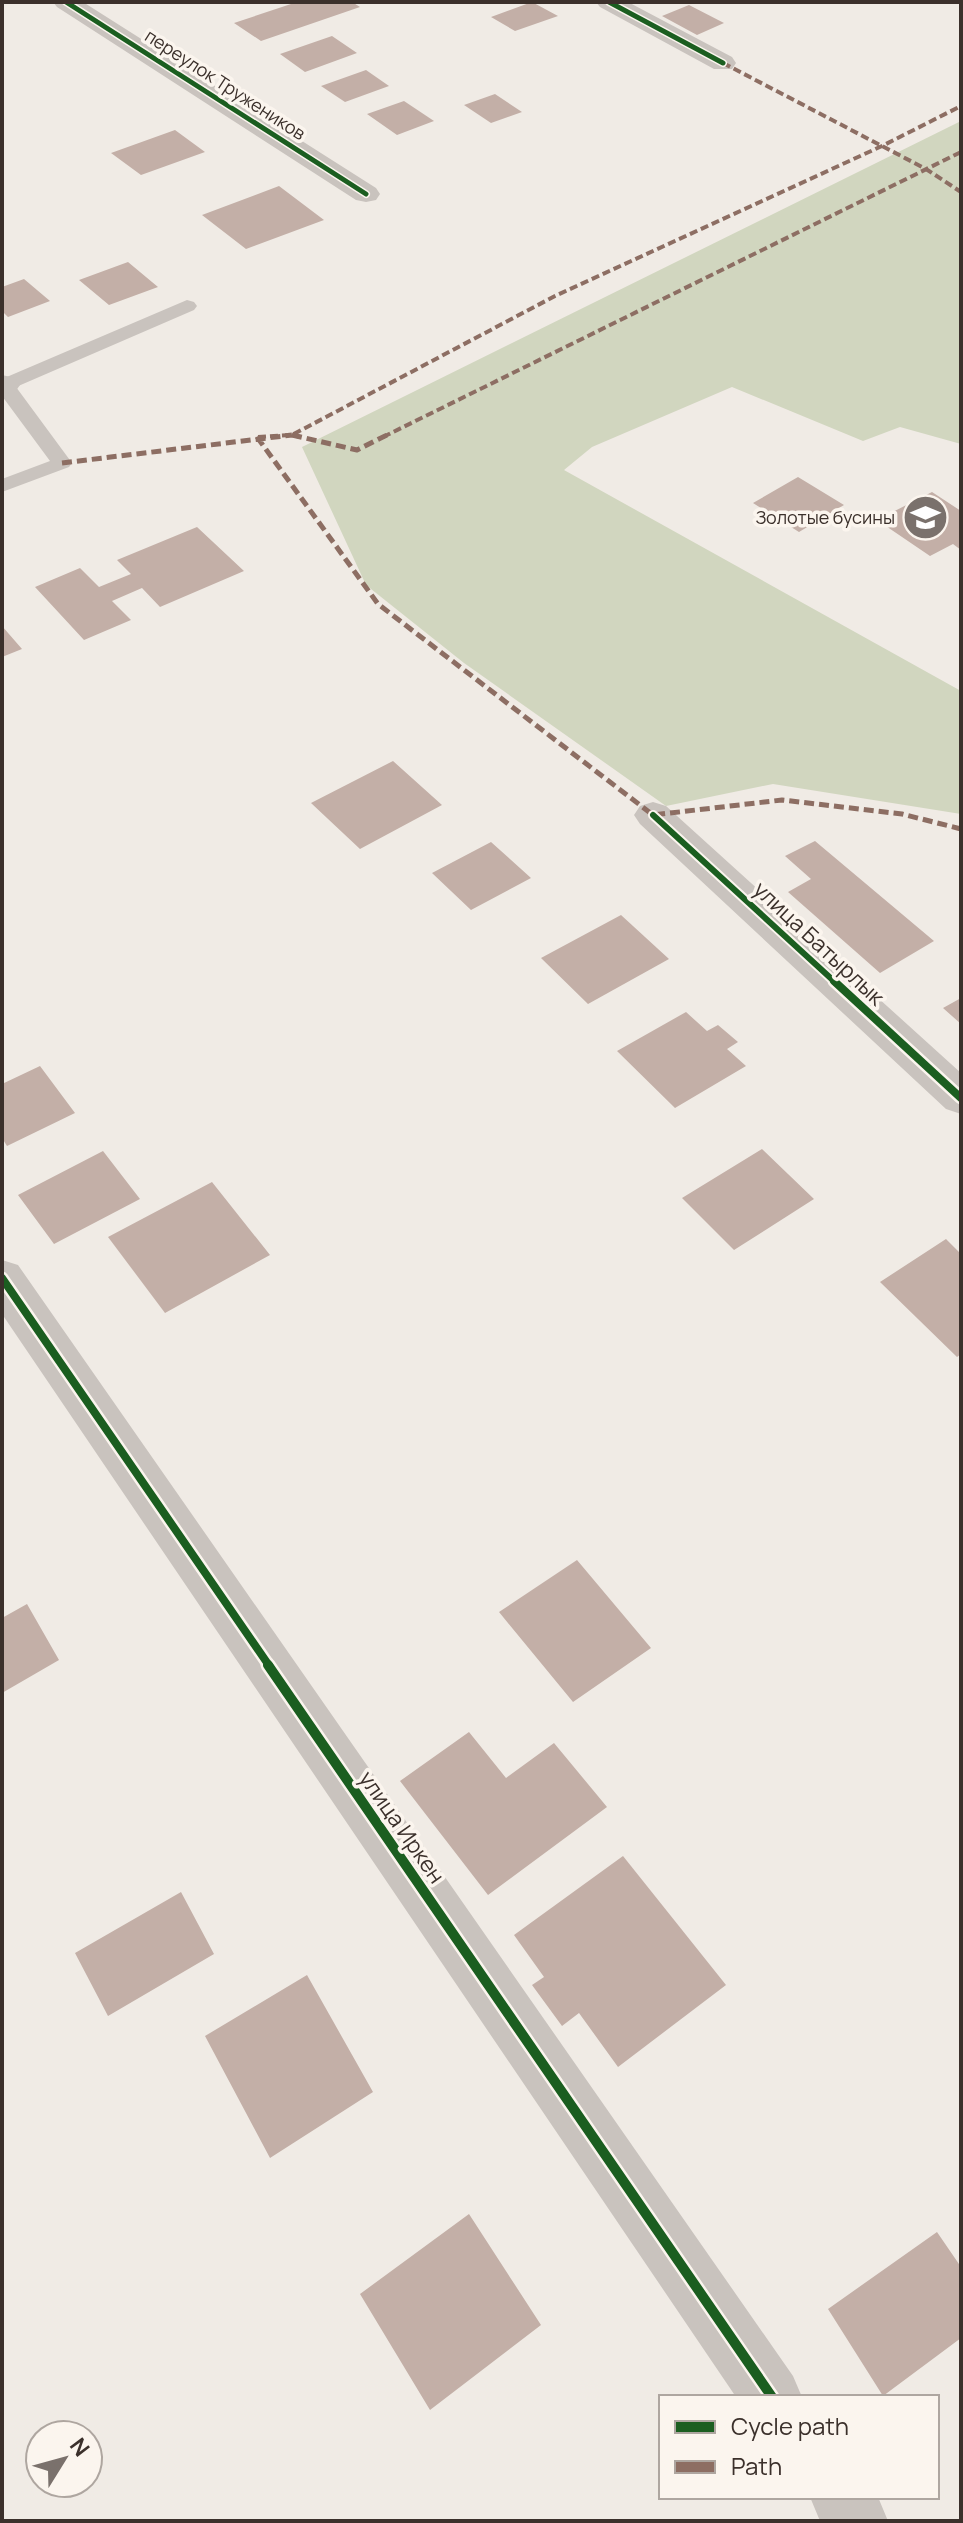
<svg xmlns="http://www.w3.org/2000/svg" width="963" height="2523" viewBox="0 0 963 2523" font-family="Manrope,sans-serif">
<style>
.green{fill:#d1d6bf}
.building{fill:#c3afa7}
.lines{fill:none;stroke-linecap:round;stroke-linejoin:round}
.service{fill:#c9c3be;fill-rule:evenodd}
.minor{fill:#c9c3be;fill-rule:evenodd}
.quiet-far1{stroke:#8d6e63;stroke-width:4;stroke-dasharray:8 4;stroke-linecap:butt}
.quiet{stroke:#8d6e63;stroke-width:5;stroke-dasharray:10 5;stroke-linecap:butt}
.cycleway-far3-casing{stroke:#fbf5ee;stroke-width:8}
.cycleway-far2-casing{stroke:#fbf5ee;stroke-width:10}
.cycleway-far1-casing{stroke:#fbf5ee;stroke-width:13}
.cycleway-casing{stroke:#fbf5ee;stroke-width:15}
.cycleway-far3{stroke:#1b5e20;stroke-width:5}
.cycleway-far2{stroke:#1b5e20;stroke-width:6}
.cycleway-far1{stroke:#1b5e20;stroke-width:8}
.cycleway{stroke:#1b5e20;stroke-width:10}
.labels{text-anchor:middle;stroke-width:7;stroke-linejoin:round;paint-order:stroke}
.far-street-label{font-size:18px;fill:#3b302b;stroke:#fbf5ee}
.far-poi-label{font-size:18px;fill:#3b302b;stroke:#fbf5ee;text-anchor:end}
.street-label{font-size:22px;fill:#3b302b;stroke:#fbf5ee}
</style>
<rect width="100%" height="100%" fill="#f0ebe5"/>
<!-- green -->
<path class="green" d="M961,121v323l-61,-17 -37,14 -131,-54 -140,60 -28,23 397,221v123l-188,-30 -107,22 -202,-143 -98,-78 -64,-138z"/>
<!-- building -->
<path class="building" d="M297,2h55l8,5 -99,34 -27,-18z
M532,2l26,14 -43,15 -24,-14z
M689,5l35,18 -27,12 -35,-19z
M332,36l25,17 -52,19 -25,-18z
M366,70l23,16 -44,16 -24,-16z
M495,94l27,18 -31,11 -27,-18z
M404,101l30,20 -37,14 -30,-21z
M175,130l30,22 -64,23 -30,-22z
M279,186l45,34 -78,29 -44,-34z
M128,262l30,25 -49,18 -30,-25z
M24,279l26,22 -42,16 -6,-6v-24z
M798,477l46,28 -45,27 -46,-29z
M932,492l29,19v39l-8,-6 -23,12 -53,-36z
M197,527l47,44 -84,36 -18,-19 -30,13 19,19 -47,20 -49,-53 45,-19 19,19 32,-13 -14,-14z
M2,626l20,23 -20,8z
M393,761l49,44 -82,44 -49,-46z
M815,841l119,100 -54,32 -92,-81 23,-13 -26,-23z
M491,842l40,36 -60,32 -39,-37z
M621,915l48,44 -81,45 -47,-46z
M961,998v26l-18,-16z
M686,1012l21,19 11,-6 20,17 -11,7 19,17 -71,42 -58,-57z
M40,1066l35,47 -68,33 -5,-8v-54z
M762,1149l52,50 -80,51 -52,-52z
M103,1151l37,48 -86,45 -36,-49z
M212,1182l58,73 -105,58 -57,-76z
M946,1239l15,15v100l-4,3 -77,-75z
M577,1560l74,88 -78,54 -74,-90z
M27,1604l32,56 -57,33v-75z
M469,1732l37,46 48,-35 53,64 -119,88 -88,-114z
M623,1856l103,129 -108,82 -39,-54 -17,13 -30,-41 12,-8 -30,-42z
M181,1892l33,62 -106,62 -33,-63z
M307,1975l66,117 -103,66 -65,-122z
M469,2214l72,111 -111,85 -70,-116z
M937,2232l24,35v71l-78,58 -55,-87z"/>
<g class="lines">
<!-- service -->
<path class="service" d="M187,300l7,2 3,4 -3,4 -178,77 56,76 -3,4 -67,25v-13l48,-18 -48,-65v-17z"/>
<!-- minor -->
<path class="minor" d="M53,2h30l293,186 4,6 -4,6 -10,2 -10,-2 -299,-193z
M596,2h32l104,55 4,6 -4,6h-18l-114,-62z
M2,375l13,3 5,7 -5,7 -13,2z
M653,802l13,4 295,267v41l-15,-5 -306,-285 -6,-9 6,-9z
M2,1260l16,5 775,1111 9,21h-66l-734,-1083z
M810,2497h68l10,24h-68z"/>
<!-- quiet-far1 -->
<path class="quiet-far1" d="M723,63l203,106 35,23
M292,435l9,2
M258,437l34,-2 263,-139 327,-150 79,-40
M383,437l578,-285"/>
<!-- quiet -->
<path class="quiet" d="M292,435l65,15 30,-15
M257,437l121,167 275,211 129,-15 120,14 59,15
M62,463l230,-28"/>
<defs>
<path id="cycleway-far3" d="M66,2l300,192
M609,2l114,61"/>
<path id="cycleway-far2" d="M653,815l183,168"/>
<path id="cycleway-far1" d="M834,981l127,117
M2,1278l268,389"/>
<path id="cycleway" d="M268,1665l504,732"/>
</defs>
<!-- cycleway-far3 casing -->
<use href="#cycleway-far3" class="cycleway-far3-casing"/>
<!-- cycleway-far2 casing -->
<use href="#cycleway-far2" class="cycleway-far2-casing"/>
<!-- cycleway-far1 casing -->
<use href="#cycleway-far1" class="cycleway-far1-casing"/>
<!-- cycleway casing -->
<use href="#cycleway" class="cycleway-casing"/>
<!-- cycleway-far3 -->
<use href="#cycleway-far3" class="cycleway-far3"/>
<!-- cycleway-far2 -->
<use href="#cycleway-far2" class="cycleway-far2"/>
<!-- cycleway-far1 -->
<use href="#cycleway-far1" class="cycleway-far1"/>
<!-- cycleway -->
<use href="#cycleway" class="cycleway"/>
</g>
<!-- icons -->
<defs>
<symbol id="school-disc" viewBox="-11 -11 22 22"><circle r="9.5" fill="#7a716c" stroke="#fbf5ee"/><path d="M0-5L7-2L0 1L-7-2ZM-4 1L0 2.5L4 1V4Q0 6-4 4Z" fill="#fff"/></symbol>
</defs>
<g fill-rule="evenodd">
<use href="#school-disc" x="900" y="492" width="51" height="51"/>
</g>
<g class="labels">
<!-- far-street labels -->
<g class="far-street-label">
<text transform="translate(225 85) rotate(33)" y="6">переулок Тружеников</text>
</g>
<!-- far-poi labels -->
<g class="far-poi-label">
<text x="895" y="524">Золотые бусины</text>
</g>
<!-- street labels -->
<g class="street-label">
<text transform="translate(819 943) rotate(43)" y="8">улица Батырлык</text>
<text transform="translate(402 1827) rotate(55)" y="8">улица Иркен</text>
</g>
</g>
<!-- border -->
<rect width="963" height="2523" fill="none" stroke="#3b302b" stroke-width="8"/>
<!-- legend -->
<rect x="659" y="2395" width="280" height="104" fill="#fbf5ee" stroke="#aea6a0" stroke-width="2"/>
<rect x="675" y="2421" width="40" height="12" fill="#1b5e20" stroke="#aea6a0" stroke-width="2"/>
<text x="731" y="2435" font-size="24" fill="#3b302b">Cycle path</text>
<rect x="675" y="2461" width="40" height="12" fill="#8d6e63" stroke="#aea6a0" stroke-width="2"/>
<text x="731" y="2475" font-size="24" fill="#3b302b">Path</text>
<!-- north arrow -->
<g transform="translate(64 2459) rotate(53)"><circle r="38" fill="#fbf5ee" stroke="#aea6a0" stroke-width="2"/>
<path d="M0-6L14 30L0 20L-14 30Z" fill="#7a716c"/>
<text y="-12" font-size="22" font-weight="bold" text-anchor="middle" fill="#3b302b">N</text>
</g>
</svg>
